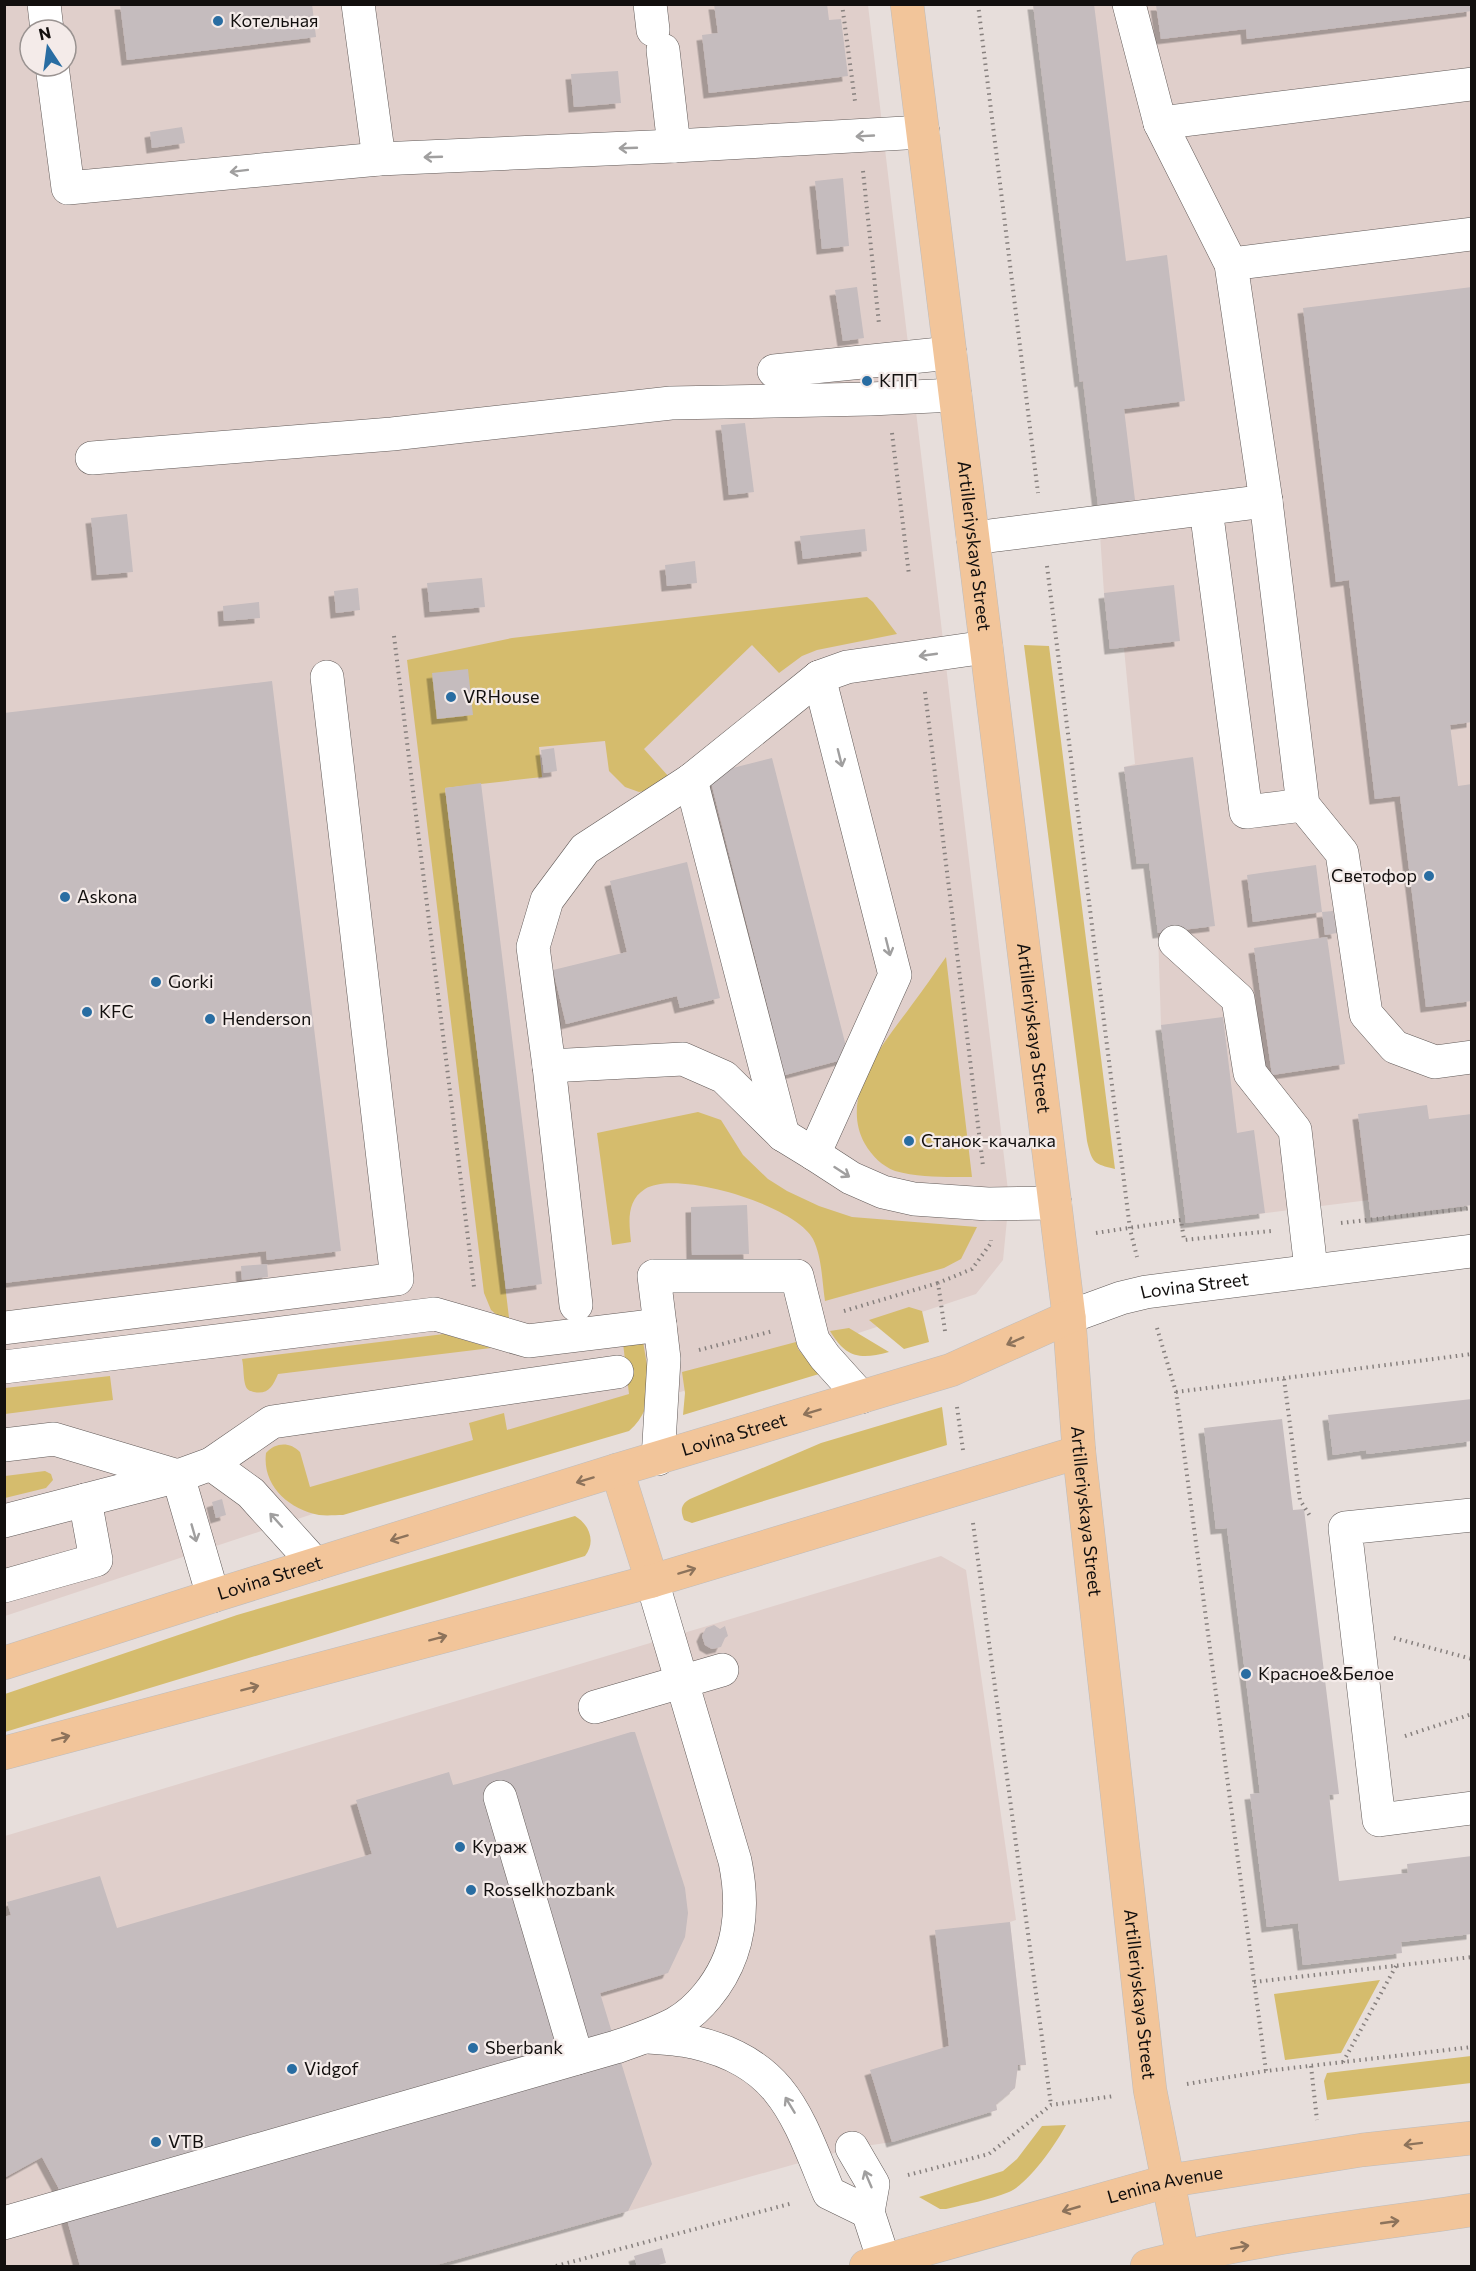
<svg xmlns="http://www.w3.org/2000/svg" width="1476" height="2271" viewBox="0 0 1476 2271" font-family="Commissioner,sans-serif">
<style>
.built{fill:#e0cfcb;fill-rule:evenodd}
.green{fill:#d5bc6d}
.building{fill:#c5bcbe;filter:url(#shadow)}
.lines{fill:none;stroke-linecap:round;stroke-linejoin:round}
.minor-casing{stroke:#615a58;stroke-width:34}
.major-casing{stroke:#bdbcbc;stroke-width:34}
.path{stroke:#87807e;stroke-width:4;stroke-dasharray:1.5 4.5;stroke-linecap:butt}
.minor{stroke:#fff;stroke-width:33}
.major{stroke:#f2c59a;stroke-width:33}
.oneway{stroke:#a09f9f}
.oneway2{stroke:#8d735b}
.poi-dot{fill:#296da2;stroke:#f4ebe9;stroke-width:2}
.labels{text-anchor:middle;stroke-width:4.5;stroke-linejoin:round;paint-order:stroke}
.poi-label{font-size:18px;fill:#120f0e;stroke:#f4ebe9;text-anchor:start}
.street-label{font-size:18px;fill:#120f0e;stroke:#f4ebe9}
</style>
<defs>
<filter id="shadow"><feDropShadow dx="-5.5" dy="5.5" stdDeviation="0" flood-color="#0004"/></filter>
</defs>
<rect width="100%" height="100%" fill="#e7dedb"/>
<!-- built -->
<path class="built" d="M4,5h864l141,1194 -6,61 -27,34 -971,322zM30,30h36v36h-36z
M1033,5h438v1200l-100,13 -2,-18 -183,23 -25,-198 -3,-92 -9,-70 -12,1 -13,-97 11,-3 -11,-116 -14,1 -6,-56 -6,-88 -15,-123h-3z
M941,1556l25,14 50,350 -6,2 16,143 -8,1 -3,22 -19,16 1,6 -105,32 -40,6 -418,118h-429v-430z"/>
<!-- green -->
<path class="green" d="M867,597l6,5 24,32 -80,16 -15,6 -23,17 -27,-28 -108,104 25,28 -14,12 -16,3 -14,-5 -16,-16 -4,-30 -66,6 3,30 -97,11 65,538 -19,-16 -7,-17 -77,-633 105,-22z
M1024,645l25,1 66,523c-21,-5 -23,-6 -28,-28z
M946,957l26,220c-25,0 -52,1 -77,-6 -13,-5 -23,-15 -30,-27 -27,-48 19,-101 46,-138 12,-16 23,-32 35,-49z
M698,1112l23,8 22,35 25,24 19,12 32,15 33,11 125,10 -16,32 -17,9 -119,33c-3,-20 -3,-44 -12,-62 -18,-34 -137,-70 -168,-50 -19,12 -16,33 -14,53l-19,3 -15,-112z
M909,1307l13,4 7,31 -25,7 -35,-29z
M849,1328l40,24c-29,8 -43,6 -59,-21z
M444,1334l47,14 -213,26c-5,12 -10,21 -24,18 -3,-1 -6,-1 -8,-5 -3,-7 -2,-20 -4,-28z
M643,1341c5,33 15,65 -14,90l-286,84c-7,0 -16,1 -24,0 -31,-6 -57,-30 -53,-62 10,-11 24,-11 34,-1l10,35 163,-47 -4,-17 35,-10 3,17 122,-36 -6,-51z
M796,1342l2,7 21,25 -136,41 2,-22 -3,-21z
M110,1376l3,24 -108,14v-26z
M942,1407l5,38 -255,78 -8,-3c-4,-10 -3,-16 6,-21l131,-56z
M45,1471l6,3 2,6 -7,8 -41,10v-22z
M575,1516c15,9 21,26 10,40l-580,176v-38l232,-79z
M1380,1980l-39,73 -56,7 -11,-66z
M1471,2056v27l-144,17 -3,-19 3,-8z
M1066,2125c-10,19 -37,58 -57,67 -19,8 -43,12 -63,17h-6l-21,-12 84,-26 14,-12 25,-33z"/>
<!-- building -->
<path class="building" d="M120,4h192l4,33 -189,23z
M714,4h113l2,16 12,-1 7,57 -139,17 -7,-58 16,-2z
M1033,4h61l32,257 41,-6 18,146 -61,8 11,91 -37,5 -15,-124 -3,1z
M1156,5h316v6l-225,28 -1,-10 -85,10z
M618,71l3,32 -47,4 -3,-33z
M182,127l3,16 -33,5 -2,-16z
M843,178l6,68 -27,3 -7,-68z
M857,287l7,51 -21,3 -8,-51z
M1472,287v435l-22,3 8,61 14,-2v217l-46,6 -26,-211 -25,3 -26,-219 -13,2 -33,-274z
M745,423l9,69 -25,3 -8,-70z
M127,514l6,58 -36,3 -6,-57z
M865,529l2,22 -64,8 -3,-23z
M695,561l2,22 -30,3 -2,-21z
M482,578l3,29 -55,5 -3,-29z
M1174,585l6,56 -70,8 -6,-56z
M358,588l2,22 -24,3 -2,-22z
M259,602l1,16 -36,3 -1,-15z
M468,669l5,46 -36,4 -5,-46z
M272,681l69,570 -74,9 -1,-9 -262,32v-570z
M554,748l3,23 -13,2 -3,-23z
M1193,757l22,169 -57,7 -9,-70 -12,1 -13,-97z
M772,758l77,300 -64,17 -76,-301z
M481,783l61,501 -36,5 -61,-501z
M687,862l33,136 -40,10 -3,-12 -111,28 -13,-54 74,-18 -17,-71z
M1316,865l6,47 -69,10 -6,-47z
M1333,911l4,22 -12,2 -3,-23z
M1327,937l18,127 -73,11 -18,-127z
M1223,1017l14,116 17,-3 11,83 -79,10 -25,-198z
M1427,1105l2,14 43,-5v91l-101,13 -13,-104z
M747,1205l2,49 -57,1 -1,-48z
M267,1264l1,13 -26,3 -1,-14z
M1472,1399v42l-105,13 -1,-4 -33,5 -5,-40z
M1282,1419l11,91 11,-1 35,285 -10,1 10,86 69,-8 -1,-9 65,-8v78l-71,8 1,11 -99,12 -5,-42 -31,4 -17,-133 10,-1 -33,-265 -11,1 -12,-101z
M222,1499l4,16 -10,3 -4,-16z
M714,1625l6,4 5,-3 3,10 -3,2 -4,9 -9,2 -7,-4 -3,-9 4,-8z
M631,1732h4l50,156 3,25 -3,24 -17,36 -68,20 52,171 -24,47 -195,55h-353l-22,-79 -16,-30 -38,21v-261l7,-2 -4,-13 93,-26 17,52 255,-74 -16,-54 93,-28 4,13 8,-2z
M1010,1922l16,143h-8l-3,23 -19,16 1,6 -105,32 -22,-72 79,-24 -14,-116z
M662,2248l4,15 -12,3h-17l-3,-10z"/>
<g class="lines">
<defs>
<g id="minor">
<path d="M44,4l3,26"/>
<path d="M358,4l21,155"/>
<path d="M650,4l3,26"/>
<path d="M1129,4l31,119 71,141 35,237 37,304 39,48 24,161 29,33 40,15 37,-5"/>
<path d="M663,50l11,96"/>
<path d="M52,66l16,122 311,-29 295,-13 249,-14"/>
<path d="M1160,123l312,-39"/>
<path d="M1231,264l241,-30"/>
<path d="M774,371l176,-18"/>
<path d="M92,458l300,-24 279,-31 199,-4 85,-4"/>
<path d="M1206,509l40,303 57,-7"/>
<path d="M973,538l293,-37"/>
<path d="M986,647l-139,20 -28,10 76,298 -81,179 37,24 32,14 31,7 74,5 67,-1"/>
<path d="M691,780l92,355"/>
<path d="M1175,942l63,57 12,74 45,57 16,139"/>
<path d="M549,1066l27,239"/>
<path d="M814,1154l-31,-19 -59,-58 -41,-18 -134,7 -16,-119 14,-47 38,-51 106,-69 128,-103"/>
<path id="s1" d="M1069,1317l52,-19 25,-6 326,-41"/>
<path d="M660,1325l-6,-49h143l16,64 12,17 36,40"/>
<path d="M4,1328l393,-49 -70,-602"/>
<path d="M4,1367l431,-53 93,27 132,-16 4,34 -6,100"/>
<path d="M4,1445l50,-6 124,37 35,120"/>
<path d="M211,1464l40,29 64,71"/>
<path d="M1472,1515l-127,13 34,292 93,-12"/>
<path d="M4,1521l174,-45 33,-12 61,-42 345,-50"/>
<path d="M4,1586l92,-26 -11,-60"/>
<path d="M595,1707l127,-37"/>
<path d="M500,1797l77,261"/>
<path d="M647,2037c15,1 31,2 46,5 91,21 104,74 136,151l39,19"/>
<path d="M852,2148l21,36 -5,28 16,49"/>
<path d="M4,2223l612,-176c21,-7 41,-14 60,-24 12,-7 22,-16 31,-27 33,-40 38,-86 28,-135l-83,-280"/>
</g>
<g id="major">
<path id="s2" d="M907,4l162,1313 10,135 71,638 33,167 4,9"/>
<path d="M617,1470l35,111"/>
<path id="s3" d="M4,1663l209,-67 404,-126 334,-100 118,-53"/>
<path d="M4,1753l648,-172 427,-129"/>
<path id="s4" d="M866,2266l302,-85 194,-31 110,-12"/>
<path d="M1147,2266c106,-28 216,-40 325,-56"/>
</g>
</defs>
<!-- minor casing -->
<use href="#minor" class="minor-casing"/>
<!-- major casing -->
<use href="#major" class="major-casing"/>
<!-- path -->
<path class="path" d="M842,4l13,97
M978,4l60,489
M863,171l16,153
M892,433l17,142
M1047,566l83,663 7,28
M394,636l80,651
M925,692l58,474
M1341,1223l131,-15
M1096,1233l85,-13 3,20 87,-9
M844,1311l94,-28
M1157,1328l19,64 90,679
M945,1331l-7,-48 34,-14 19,-26v-3
M699,1350l74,-19
M1284,1379l16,121 10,16
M1176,1392l296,-38
M957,1407l6,43
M973,1523l78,582
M1394,1638l78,21
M1405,1736l67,-22
M1254,1982l218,-25
M1343,2062l53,-96
M1311,2066l6,54
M1187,2084l79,-13 206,-24
M908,2175l81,-21 62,-49 63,-9
M556,2266l237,-63"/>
<!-- minor -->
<use href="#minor" class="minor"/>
<!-- major -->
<use href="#major" class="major"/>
</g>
<!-- one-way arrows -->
<defs><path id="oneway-shaft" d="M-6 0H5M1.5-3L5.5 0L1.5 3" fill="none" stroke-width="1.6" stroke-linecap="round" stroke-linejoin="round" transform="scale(1.5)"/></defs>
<g class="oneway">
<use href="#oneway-shaft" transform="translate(865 136) rotate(177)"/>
<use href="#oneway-shaft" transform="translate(628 148) rotate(178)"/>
<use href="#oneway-shaft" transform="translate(433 157) rotate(178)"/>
<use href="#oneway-shaft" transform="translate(239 171) rotate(173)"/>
<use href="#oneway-shaft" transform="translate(928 655) rotate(172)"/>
<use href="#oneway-shaft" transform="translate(840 758) rotate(76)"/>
<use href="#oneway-shaft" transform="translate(888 947) rotate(76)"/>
<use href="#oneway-shaft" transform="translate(842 1172) rotate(33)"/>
<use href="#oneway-shaft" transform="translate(276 1520) rotate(-132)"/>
<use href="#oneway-shaft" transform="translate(194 1533) rotate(74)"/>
<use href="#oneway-shaft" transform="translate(790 2105) rotate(-121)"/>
<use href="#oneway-shaft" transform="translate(868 2179) rotate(-113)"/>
</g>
<g class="oneway2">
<use href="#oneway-shaft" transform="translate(1015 1341) rotate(156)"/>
<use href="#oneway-shaft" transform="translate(812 1412) rotate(163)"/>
<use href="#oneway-shaft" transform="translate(585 1480) rotate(163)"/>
<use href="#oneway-shaft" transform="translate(399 1538) rotate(163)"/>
<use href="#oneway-shaft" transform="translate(687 1571) rotate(-17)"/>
<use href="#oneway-shaft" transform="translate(438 1638) rotate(-15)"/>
<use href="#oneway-shaft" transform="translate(250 1688) rotate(-15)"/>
<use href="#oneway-shaft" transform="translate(61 1738) rotate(-15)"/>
<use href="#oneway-shaft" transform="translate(1413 2144) rotate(173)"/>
<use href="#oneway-shaft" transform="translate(1071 2209) rotate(164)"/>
<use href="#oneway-shaft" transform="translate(1390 2222) rotate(-8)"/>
<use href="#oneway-shaft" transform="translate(1240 2247) rotate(-10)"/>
</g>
<!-- markers -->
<g class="poi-dot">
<circle cx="218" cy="21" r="6"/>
<circle cx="867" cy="381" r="6"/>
<circle cx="451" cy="697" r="6"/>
<circle cx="1429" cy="876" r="6"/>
<circle cx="65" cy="897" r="6"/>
<circle cx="156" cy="982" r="6"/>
<circle cx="87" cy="1012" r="6"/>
<circle cx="210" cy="1019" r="6"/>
<circle cx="909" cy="1141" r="6"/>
<circle cx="1246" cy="1674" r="6"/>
<circle cx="460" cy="1847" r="6"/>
<circle cx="471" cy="1890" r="6"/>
<circle cx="473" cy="2048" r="6"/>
<circle cx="292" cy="2069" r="6"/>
<circle cx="156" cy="2142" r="6"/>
</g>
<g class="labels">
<!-- poi labels -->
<g class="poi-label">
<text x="230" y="27">Котельная</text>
<text x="879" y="387">КПП</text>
<text x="463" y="703">VRHouse</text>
<text x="1417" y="882" text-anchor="end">Светофор</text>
<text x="77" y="903">Askona</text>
<text x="168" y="988">Gorki</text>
<text x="99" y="1018">KFC</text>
<text x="222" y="1025">Henderson</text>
<text x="921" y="1147">Станок-качалка</text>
<text x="1258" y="1680">Красное&amp;Белое</text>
<text x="472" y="1853">Кураж</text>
<text x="483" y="1896">Rosselkhozbank</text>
<text x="485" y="2054">Sberbank</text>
<text x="304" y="2075">Vidgof</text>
<text x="168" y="2148">VTB</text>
</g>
<!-- street labels -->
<g class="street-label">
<text dy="6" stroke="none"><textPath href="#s2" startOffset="546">Artilleriyskaya Street</textPath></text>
<text dy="6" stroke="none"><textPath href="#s2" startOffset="1032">Artilleriyskaya Street</textPath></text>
<text dy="6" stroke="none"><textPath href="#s1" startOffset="130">Lovina Street</textPath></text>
<text dy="6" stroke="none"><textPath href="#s3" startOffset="765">Lovina Street</textPath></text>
<text dy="6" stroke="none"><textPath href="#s2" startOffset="1518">Artilleriyskaya Street</textPath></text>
<text dy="6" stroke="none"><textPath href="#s3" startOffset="279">Lovina Street</textPath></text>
<text dy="6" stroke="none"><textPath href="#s2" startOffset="2004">Artilleriyskaya Street</textPath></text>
<text dy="6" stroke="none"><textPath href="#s4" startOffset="310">Lenina Avenue</textPath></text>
</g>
</g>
<!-- border -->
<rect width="1476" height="2271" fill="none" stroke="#120f0e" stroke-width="12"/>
<!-- north arrow -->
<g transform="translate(48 48) rotate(347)"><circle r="28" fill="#f4ebe9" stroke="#9a9391" stroke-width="1.5"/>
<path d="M0-4.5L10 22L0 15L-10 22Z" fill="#296da2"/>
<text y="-9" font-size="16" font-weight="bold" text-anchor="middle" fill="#120f0e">N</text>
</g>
</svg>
